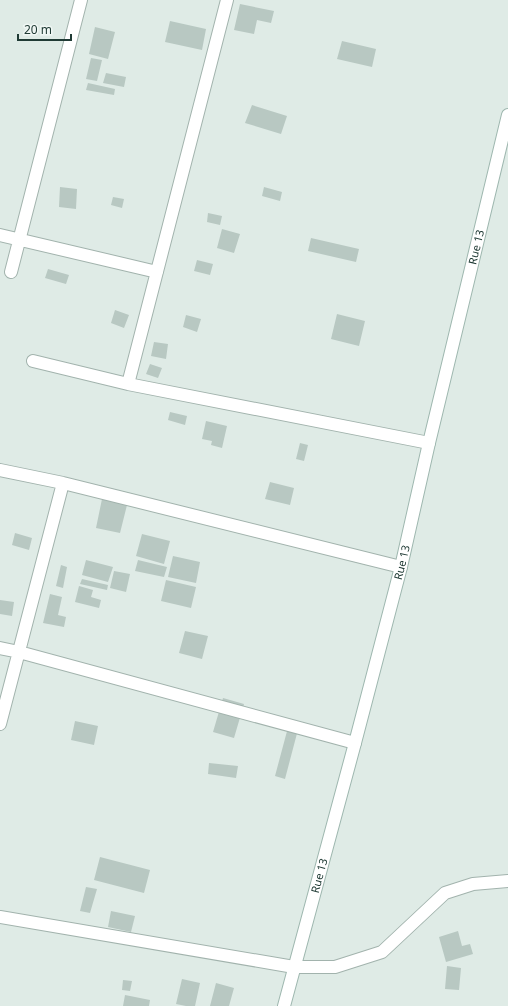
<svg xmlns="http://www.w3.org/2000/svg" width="508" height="1006" viewBox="0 0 508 1006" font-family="'Noto Sans',sans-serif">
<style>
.building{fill:#b8c8c2}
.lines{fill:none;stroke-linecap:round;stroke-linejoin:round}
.street-casing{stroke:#a2b3ad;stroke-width:14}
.secondary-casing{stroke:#9eb7af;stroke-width:14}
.street{stroke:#fff;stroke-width:12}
.secondary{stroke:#fff;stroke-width:12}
.labels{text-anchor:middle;stroke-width:4;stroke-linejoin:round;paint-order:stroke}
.street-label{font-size:11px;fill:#203b35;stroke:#f0f7f4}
</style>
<rect width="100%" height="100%" fill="#dfebe6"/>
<!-- building -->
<path class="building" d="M240,4l34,7 -3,12 -14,-3 -3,14 -20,-4z
M170,21l36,8 -4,21 -37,-8z
M95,27l20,5 -7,27 -19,-5z
M342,41l34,8 -4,18 -35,-8z
M91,58l11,2 -5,21 -11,-2z
M106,73l20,4 -2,10 -21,-4z
M88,83l27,6 -1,6 -28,-5z
M252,105l35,11 -6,18 -36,-11z
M60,187l17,2 -1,20 -17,-2z
M264,187l18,5 -2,9 -18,-5z
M113,197l11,2 -2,9 -11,-3z
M208,213l14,3 -2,9 -13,-3z
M222,229l18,5 -6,19 -17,-5z
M311,238l48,11 -3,13 -48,-11z
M197,260l16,4 -3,11 -16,-4z
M48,269l21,6 -3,9 -21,-6z
M115,310l14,5 -5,13 -13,-5z
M337,314l28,7 -6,25 -28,-7z
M186,315l15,4 -4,13 -14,-5z
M154,342l14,2 -2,15 -15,-3z
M150,364l12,4 -4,10 -12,-4z
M170,412l17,4 -2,9 -17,-5z
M206,421l21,5 -5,22 -11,-3 1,-4 -10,-2z
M300,443l8,2 -4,16 -8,-2z
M270,482l24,6 -4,17 -25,-6z
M102,499l25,6 -7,28 -24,-5z
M15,533l17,5 -3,12 -17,-5z
M142,534l28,7 -6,23 -28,-8z
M173,556l27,6 -4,21 -28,-6z
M86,560l27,7 -5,15 -26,-7z
M138,560l29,7 -3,10 -29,-6z
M61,565l6,2 -4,21 -7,-2z
M114,571l16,3 -4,18 -16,-4z
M82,579l26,6 -1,5 -27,-6z
M166,580l30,7 -5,21 -30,-7z
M79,586l14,4 -2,7 10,3 -2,8 -24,-6z
M50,594l12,3 -4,18 8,2 -2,10 -21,-4z
M0,600l14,2 -2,14 -12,-2z
M185,631l23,5 -6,23 -23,-6z
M223,698l21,6 -10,34 -21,-6z
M290,720l10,2 -15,57 -10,-3z
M75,721l23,5 -4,19 -23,-5z
M209,763l29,3 -2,12 -28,-4z
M100,857l50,13 -6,23 -50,-13z
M86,887l11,2 -7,24 -10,-2z
M111,911l24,5 -4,16 -23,-5z
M458,931l4,15 8,-2 3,10 -27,8 -7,-25z
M447,966l14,2 -2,22 -14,-1z
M182,979l18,4 -5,23h-9l-10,-2z
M123,980l9,1 -2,10 -8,-1z
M216,983l18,5 -5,18h-19z
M125,995l25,5 -1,6h-26z"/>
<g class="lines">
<defs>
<path id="street" d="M0,235l157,37
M11,272l70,-272
M33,361l95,23 301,59
M128,384l99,-384
M0,470l63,13 338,84
M0,648l19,4 336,91
M0,724l63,-241
M0,917l294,50h41l47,-15 63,-59 28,-9 35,-3"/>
<g id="secondary">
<path id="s1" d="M284,1006l71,-263 46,-176 28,-124 79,-328"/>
</g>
</defs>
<!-- street casing -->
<use href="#street" class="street-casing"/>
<!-- secondary casing -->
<use href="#secondary" class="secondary-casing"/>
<!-- street -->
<use href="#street" class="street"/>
<!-- secondary -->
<use href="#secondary" class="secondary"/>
</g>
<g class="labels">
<!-- street labels -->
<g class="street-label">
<text dy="4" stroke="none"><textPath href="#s1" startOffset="783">Rue 13</textPath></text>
<text dy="4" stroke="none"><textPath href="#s1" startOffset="459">Rue 13</textPath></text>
<text dy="4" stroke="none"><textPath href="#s1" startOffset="135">Rue 13</textPath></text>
</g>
</g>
<!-- scale -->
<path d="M18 34v6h53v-6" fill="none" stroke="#203b35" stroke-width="2"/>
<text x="24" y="34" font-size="12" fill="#203b35" stroke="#f0f7f4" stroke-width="3" paint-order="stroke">20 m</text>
</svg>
